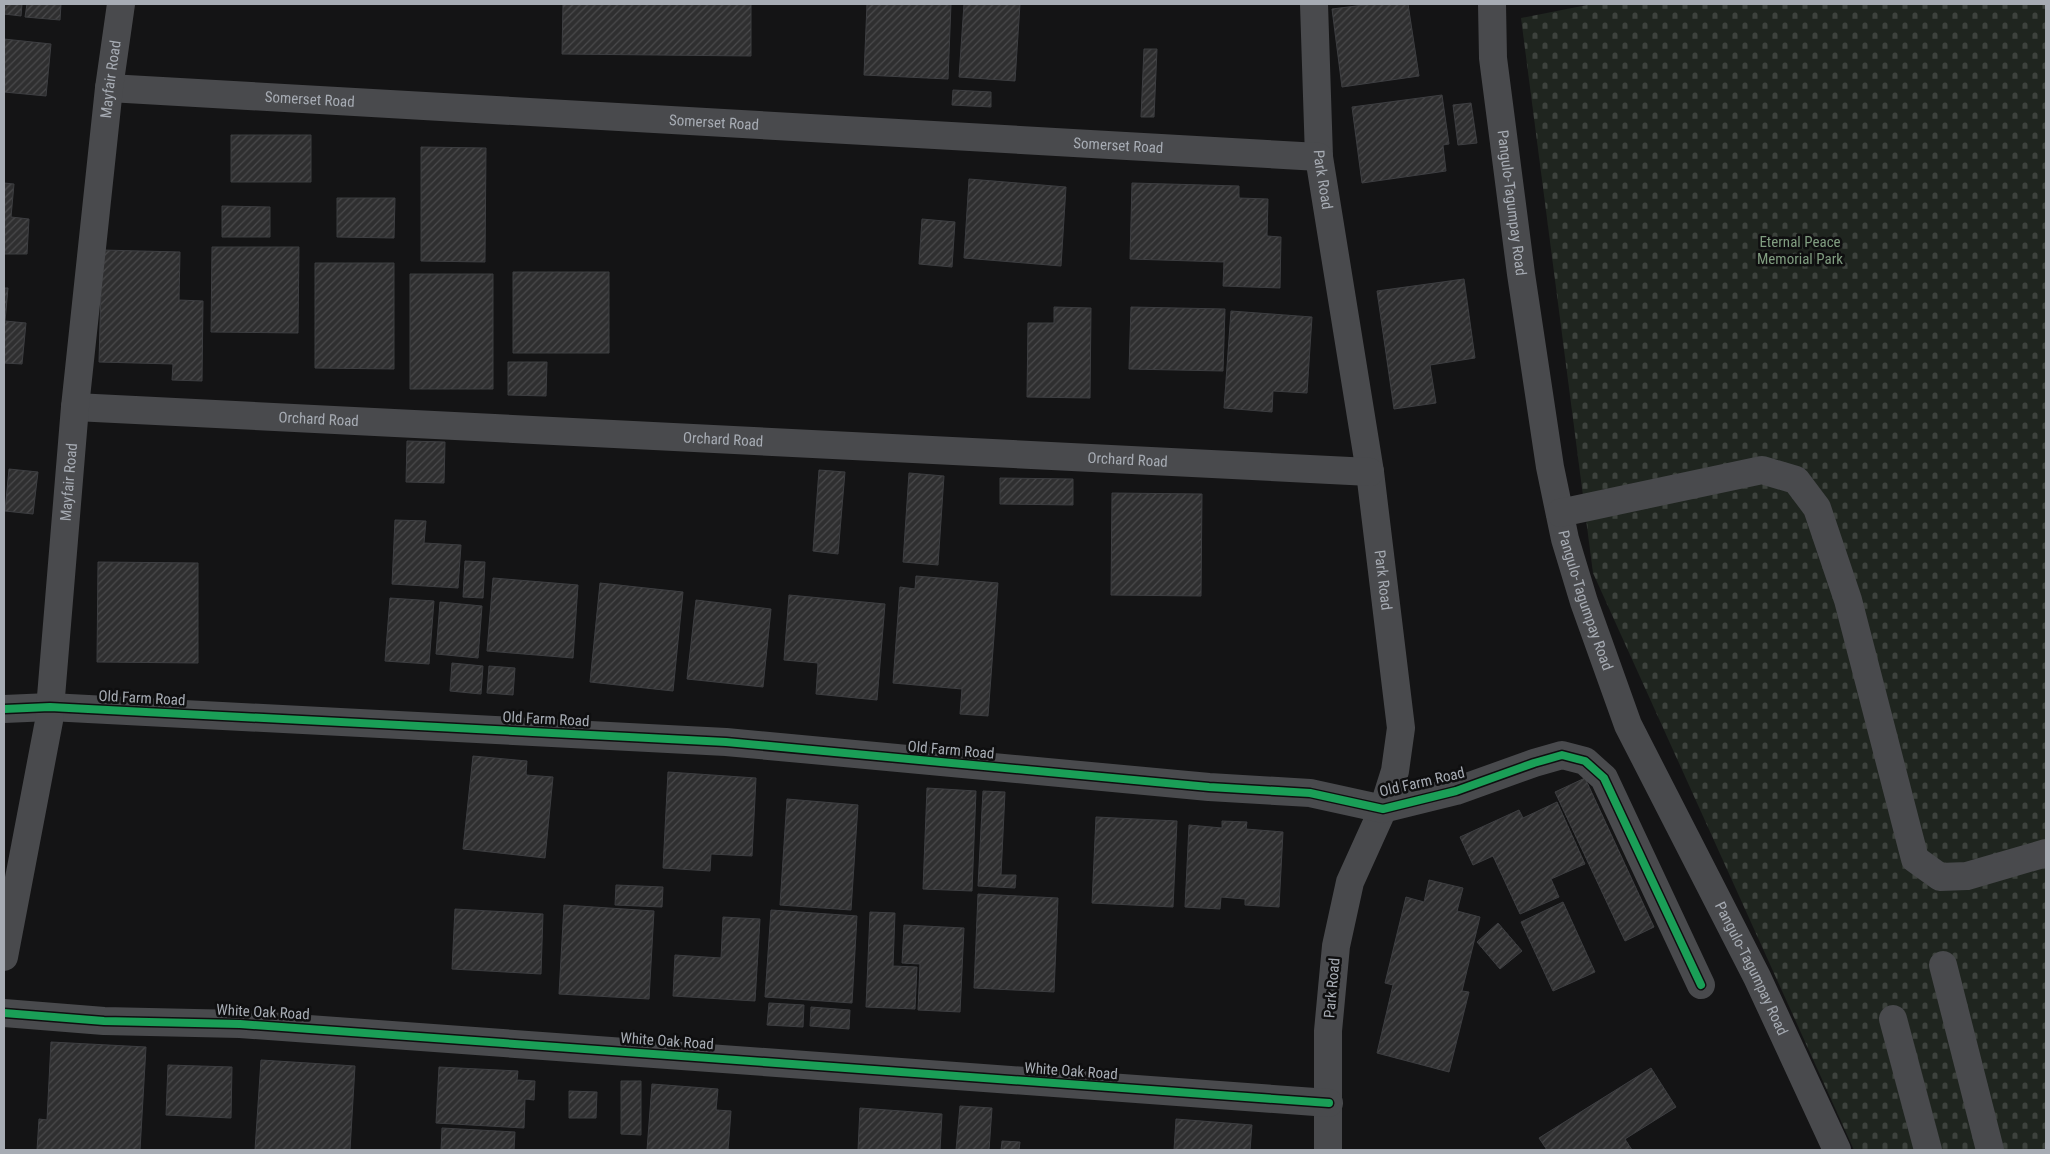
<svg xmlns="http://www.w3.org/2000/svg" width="2050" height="1154" viewBox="0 0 2050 1154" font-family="'Roboto Condensed',sans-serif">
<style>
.cemetery{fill:url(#cemetery-stones)}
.building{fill:url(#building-hatch);stroke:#3d3e41}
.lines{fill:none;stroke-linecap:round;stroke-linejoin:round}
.minor{stroke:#494a4d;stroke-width:28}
.cycleway-casing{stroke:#0f0f10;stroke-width:11}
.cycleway{stroke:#1a9f57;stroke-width:8}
.labels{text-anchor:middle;stroke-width:5;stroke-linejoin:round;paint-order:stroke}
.street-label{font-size:15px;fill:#a7acb4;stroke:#0f0f10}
.park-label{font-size:15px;fill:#809d80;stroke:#0f0f10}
</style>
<defs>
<pattern id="cemetery-stones" width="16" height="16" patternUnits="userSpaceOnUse" patternTransform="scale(1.25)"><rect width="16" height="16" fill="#1f251f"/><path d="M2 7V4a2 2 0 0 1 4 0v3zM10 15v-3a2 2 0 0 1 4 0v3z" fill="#3d423d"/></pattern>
<pattern id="building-hatch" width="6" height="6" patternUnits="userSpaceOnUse" patternTransform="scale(1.25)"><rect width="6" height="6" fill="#2f2f30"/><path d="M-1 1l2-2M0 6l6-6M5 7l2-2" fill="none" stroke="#4a4a4c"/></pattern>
</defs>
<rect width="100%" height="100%" fill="#141415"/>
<!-- cemetery -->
<path class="cemetery" d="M1592,4h454v1146h-192l-261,-577 -72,-555z"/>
<!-- building -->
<path class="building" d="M4,4h18l-1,12 -17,-2z
M27,4h34l-1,16 -35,-3z
M563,4h188v52l-189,-2z
M867,4h84l-3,75 -84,-4z
M964,4h56l-5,77 -56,-4z
M1372,4h36l11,72 -77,11 -10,-78z
M4,39l47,5 -5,52 -42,-4z
M1144,49h13l-3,68h-13z
M953,90l38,2v15l-39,-2z
M1442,95l7,49 -6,1 3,26 -84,12 -10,-76z
M1471,103l6,40 -19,2 -5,-40z
M231,135h80v47h-80z
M421,147l65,1 -1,114 -64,-1z
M969,179l97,8 -5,79 -97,-8z
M4,183l10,1 -3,33 18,2 -2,35h-23z
M1132,183l107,3v12l29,1 -1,37 14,1 -1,51 -57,-2 1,-24 -94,-3z
M337,198h58l-1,40 -57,-1z
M222,206l48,1v30h-48z
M922,219l33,3 -3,45 -33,-3z
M212,247h87l-1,86 -87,-1z
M102,250l78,2 -1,48 24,1 -1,80 -30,-1 1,-16 -74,-2z
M315,263h79v106l-79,-1z
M513,272h96v81h-96z
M410,274h83v115h-83z
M1464,279l11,79 -45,7 6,38 -42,6 -17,-118z
M4,288h4l-3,33 21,2 -4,41 -18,-1z
M1054,307l37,1 -1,90 -63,-1 1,-74h26z
M1131,307l94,2 -2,62 -94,-2z
M1231,311l81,6 -5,76 -34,-2 -1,21 -48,-4z
M508,362h39l-1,34 -38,-1z
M407,441l38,1 -1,41 -38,-1z
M9,469l29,3 -5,42 -28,-3z
M819,470l26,2 -7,82 -25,-3z
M909,473l35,3 -6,89 -35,-3z
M1000,478l73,1v26l-73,-1z
M1112,493l90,1 -1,102 -90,-1z
M395,520l31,1 -2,22 37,2 -3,43 -66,-4z
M465,561l20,1 -2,36 -20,-1z
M98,562l100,1v100l-101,-1z
M916,576l82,7 -10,133 -28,-2 2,-25 -69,-6 7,-96 15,2z
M493,578l85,7 -5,73 -86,-7z
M600,583l83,9 -10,99 -83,-9z
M789,595l96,9 -8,96 -61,-6 2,-31 -34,-3z
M390,598l44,3 -5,63 -44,-3z
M696,600l75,9 -8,78 -76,-8z
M440,602l42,4 -4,52 -42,-4z
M452,663l31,3 -2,28 -31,-3z
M489,666l26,2 -2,27 -26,-2z
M473,756l54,5 -1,14 27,2 -8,81 -82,-9z
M668,772l88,6 -4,78 -41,-2 -1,17 -47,-3z
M1585,778l69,149 -29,14 -70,-149z
M927,788l49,3 -4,100 -49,-2z
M983,791l22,1 -4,83h15l-1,13 -37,-2z
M787,799l71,6 -7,105 -71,-5z
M1557,802l28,62 -34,15 8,18 -39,17 -27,-58 -20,9 -13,-28 59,-27 4,8z
M1096,817l81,4 -4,86 -81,-4z
M1222,821l25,1 -1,7 37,3 -4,75 -34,-2v-6l-24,-2 -1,12 -35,-2 4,-82 33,3z
M1429,880l34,8 -6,23 23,6 -18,74 7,1 -20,80 -72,-19 16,-68 -8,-2 21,-86 18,5z
M616,885l47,2 -1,20 -47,-2z
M978,894l80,4 -4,94 -80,-4z
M1563,902l32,70 -42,19 -32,-69z
M564,905l90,6 -5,88 -90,-5z
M455,909l88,5 -2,60 -89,-5z
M771,910l86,6 -5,87 -87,-6z
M870,912l25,1 -2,53 24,1 -2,42 -49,-2z
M723,917l37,2 -5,82 -82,-5 2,-41 46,3z
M1498,923l24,28 -22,18 -23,-27z
M904,925l60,3 -4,84 -42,-2 2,-46 -18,-1z
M769,1003l35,2 -1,22 -36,-2z
M811,1007l39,3 -1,19 -39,-3z
M51,1042l95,5 -6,103h-103l2,-31 8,1z
M261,1060l94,6 -5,84h-95z
M168,1065l64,2 -1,51 -65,-3z
M439,1067l79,4 -1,9 18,1 -1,19 -9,-1 -1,29 -88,-5z
M1651,1068l25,39 -51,32 7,11h-85l-8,-12z
M621,1081h20v54l-20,-1z
M652,1084l66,5 -2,21 15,1 -3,39h-81z
M569,1091l28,1 -1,26h-27z
M960,1106l32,2 -3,42h-33z
M860,1108l82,6 -2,36h-82z
M1176,1119l76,6 -2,25h-76z
M442,1128l73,4 -1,18h-73z
M1002,1141l18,1 -1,8h-18z"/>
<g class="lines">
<!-- minor -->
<g class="minor">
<path id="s1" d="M1314,4l5,153 51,315 31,256 -6,43 -12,38 -33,73 -14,64 -8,85v119"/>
<path id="s2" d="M1492,4l1,54 28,216 29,193 15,72 19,63 44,123 129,252 80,173"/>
<path id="s3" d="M109,88l1210,69"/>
<path id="s4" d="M75,407l1295,65"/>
<path d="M1560,513l202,-43 34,10 21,28 31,92 67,259 25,18 27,-1 79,-23"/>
<path d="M4,709l46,-2 676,35 483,45 101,6 73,16 73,-18 78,-28 28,-8 23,6 19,17 97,207"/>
<path id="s5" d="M4,957l45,-236 26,-314 34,-319 12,-84"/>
<path d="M1943,965l47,185"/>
<path d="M4,1013l100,8 136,3 1089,79"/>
<path d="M1893,1019l35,131"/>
</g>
<defs>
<path id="cycleway" d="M4,709l46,-2 676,35 483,45 101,6 73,16 73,-18 78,-28 28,-8 23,6 19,17 97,207
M4,1013l100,8 136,3 1089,79"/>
</defs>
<!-- cycleway casing -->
<use href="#cycleway" class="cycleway-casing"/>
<!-- cycleway -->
<use href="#cycleway" class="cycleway"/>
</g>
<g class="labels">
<!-- street labels -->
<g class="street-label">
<text dy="5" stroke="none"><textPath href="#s5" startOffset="885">Mayfair Road</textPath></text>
<text dy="5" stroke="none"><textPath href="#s3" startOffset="201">Somerset Road</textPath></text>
<text dy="5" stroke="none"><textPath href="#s3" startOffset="606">Somerset Road</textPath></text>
<text dy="5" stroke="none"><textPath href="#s3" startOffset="1011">Somerset Road</textPath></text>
<text dy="5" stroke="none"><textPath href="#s1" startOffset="176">Park Road</textPath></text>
<text dy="5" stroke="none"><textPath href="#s2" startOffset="200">Pangulo-Tagumpay Road</textPath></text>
<text dy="5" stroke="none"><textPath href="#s4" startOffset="244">Orchard Road</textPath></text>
<text dy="5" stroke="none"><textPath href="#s4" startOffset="649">Orchard Road</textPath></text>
<text dy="5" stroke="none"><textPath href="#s4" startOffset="1054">Orchard Road</textPath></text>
<text dy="5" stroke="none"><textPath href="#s5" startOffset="480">Mayfair Road</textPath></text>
<text dy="5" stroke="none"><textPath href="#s1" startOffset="581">Park Road</textPath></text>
<text dy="5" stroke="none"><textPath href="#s2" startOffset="605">Pangulo-Tagumpay Road</textPath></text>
<text transform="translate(142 698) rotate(3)" y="5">Old Farm Road</text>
<text transform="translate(546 719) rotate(3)" y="5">Old Farm Road</text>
<text transform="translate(951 750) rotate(5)" y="5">Old Farm Road</text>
<text transform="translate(1422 782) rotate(-13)" y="5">Old Farm Road</text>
<text dy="5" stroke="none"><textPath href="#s2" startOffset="1010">Pangulo-Tagumpay Road</textPath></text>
<text transform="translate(1332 988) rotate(-85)" y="5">Park Road</text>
<text transform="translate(263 1012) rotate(3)" y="5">White Oak Road</text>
<text transform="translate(667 1041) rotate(4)" y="5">White Oak Road</text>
<text transform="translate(1071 1071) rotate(4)" y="5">White Oak Road</text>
</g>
<!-- park labels -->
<g class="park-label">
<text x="1800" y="247">Eternal Peace<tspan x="1800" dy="17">Memorial Park</tspan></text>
</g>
</g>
<!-- border -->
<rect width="2050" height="1154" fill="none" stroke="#a7acb4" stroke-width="10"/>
</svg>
